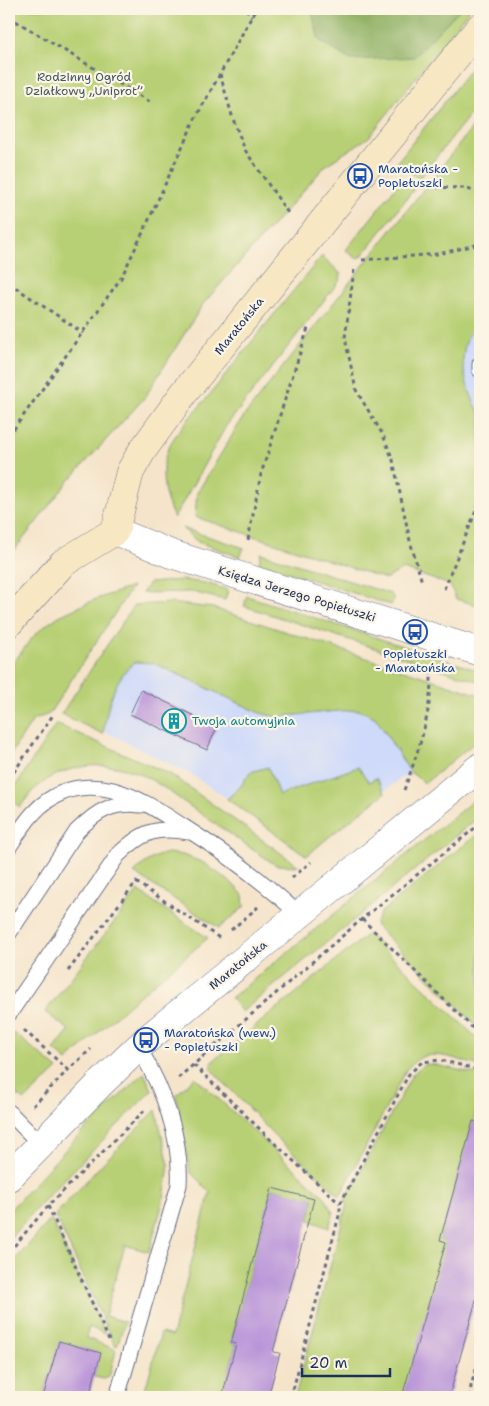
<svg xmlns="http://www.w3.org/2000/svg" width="489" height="1406" viewBox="0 0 489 1406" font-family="'Shantell Sans',sans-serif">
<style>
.built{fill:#cfdafa}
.green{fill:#b8d075;stroke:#6a806a}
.forest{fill:#92b266;stroke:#567062}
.building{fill:#ba95d9}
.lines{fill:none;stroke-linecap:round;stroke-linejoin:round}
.service-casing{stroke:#676e84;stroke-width:17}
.tertiary-casing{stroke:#676e84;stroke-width:29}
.secondary-casing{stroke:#676e84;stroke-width:29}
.path{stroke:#676e84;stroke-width:3;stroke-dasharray:4 4;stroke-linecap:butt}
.service{stroke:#fff;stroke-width:15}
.tertiary{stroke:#fff;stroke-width:28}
.secondary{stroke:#f7e8c3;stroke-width:28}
.labels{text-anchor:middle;stroke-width:4.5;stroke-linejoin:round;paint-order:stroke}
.park-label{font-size:12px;fill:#425764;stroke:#fcf5e5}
.transit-label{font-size:12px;fill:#164399;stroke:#fcf5e5;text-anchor:start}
.street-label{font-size:12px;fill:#1b2f5e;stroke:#fcf5e5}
.culture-label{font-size:12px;fill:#0d838f;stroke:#fcf5e5;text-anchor:start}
</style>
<rect width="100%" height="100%" fill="#fcf5e5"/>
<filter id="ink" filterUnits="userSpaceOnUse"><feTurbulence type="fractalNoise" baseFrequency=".02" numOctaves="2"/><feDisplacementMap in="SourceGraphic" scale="10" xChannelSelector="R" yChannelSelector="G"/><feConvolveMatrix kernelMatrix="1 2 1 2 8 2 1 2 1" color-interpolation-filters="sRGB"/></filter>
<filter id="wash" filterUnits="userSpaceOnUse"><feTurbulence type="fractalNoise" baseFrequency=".0096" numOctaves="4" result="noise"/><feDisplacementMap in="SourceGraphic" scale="20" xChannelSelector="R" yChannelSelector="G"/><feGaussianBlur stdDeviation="1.12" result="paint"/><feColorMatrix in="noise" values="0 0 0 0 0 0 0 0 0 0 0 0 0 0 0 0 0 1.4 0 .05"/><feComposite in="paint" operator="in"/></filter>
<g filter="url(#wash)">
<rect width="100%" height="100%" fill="#f5e4ca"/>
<!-- built -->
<path class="built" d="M480,304v118l-12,-8 -11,-62z
M132,649l246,59 41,57 -114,85 -113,-75 -102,-51z"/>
<!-- green -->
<path class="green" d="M9,9h461l-101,128 -43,28 -123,139 -58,93 -78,86 -58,74z
M480,57v45l-61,77 -22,-17z
M480,118v196c-4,9 -11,19 -14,28 -8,25 3,51 14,72v192l-24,-7 -6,-14 -47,-16 -17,10 -191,-62 2,-24 47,-77z
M402,179l12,10 -53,68 -5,1 -10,-8z
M322,256l19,18 -1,6 -114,146 -52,92c-10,-21 -15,-45 -7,-67 8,-20 30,-41 44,-58 36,-46 73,-91 111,-137z
M182,528l62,20 -4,9 -42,-15z
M261,553l130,41 3,5 -3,6 -132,-42z
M182,580l24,3 22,7 -3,10 -33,-8 -50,1 7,-10z
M132,587l-83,127 -16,6 -24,37v-88l21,-29 13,-13 16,-11 37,-17z
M247,596l233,75v11l-236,-76z
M170,603l43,5 267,87v43l-55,45 -15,-11 -34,-54 -16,-8 -22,1 -62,6 -16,-4 -106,-50 -19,-1c-22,16 -28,47 -32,72l-42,-20 73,-109z
M56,724l114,50 129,92 -23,-1c-27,-18 -53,-36 -79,-54 -17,-11 -33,-25 -51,-34 -34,-18 -82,-15 -111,12 -6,5 -10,12 -15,18l-11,-8v-3z
M268,767l11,28 79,-28 11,15 7,-4 9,15c-26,21 -53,40 -78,63l-80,-57 14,-13 9,-14z
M480,795v21l-238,196 -11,-14z
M480,832v197l-105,-104 5,-12z
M168,853l15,2 21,8 29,21 10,11 1,12 -25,21 -85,-55c11,-11 19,-17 34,-20z
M138,891l70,47 -81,68 -60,55 -13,-11 15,-20 -24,-18z
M368,934l112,107v25c-16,-4 -38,-14 -55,-10 -8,2 -14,9 -19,14l-66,126 -63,-58 -66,-69 2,-8z
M14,1033l44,36 -33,31 -7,-4 -9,-14v-40z
M431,1064l49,11v22l-40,143 6,2 -37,155h-114l52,-193 -2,-4 67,-125 11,-10z
M144,1073l8,17 -102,104 -41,45v-28l70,-76z
M195,1077l130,120 8,16 -4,15 -20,-8 5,-21 -42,-11 -41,155 5,1 -14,53h-79l18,-64 11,3 38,-144 -20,-20 -14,-77z
M156,1110l13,55 -5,33 -15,54 -24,-7 -20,71 20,6 -8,24 -3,-2 -59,-129 49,-53z
M51,1219l55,115 -17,-7 -3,11 26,10 4,3 -7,26 -5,2 -10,-2 -34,-36 -17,56h-34v-130z"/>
<!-- forest -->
<path class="forest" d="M311,9h149l-46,48 -64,3 -31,-20z"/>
<g id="blocks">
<!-- building -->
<path class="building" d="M141,690l76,37 -10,23 -77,-36z
M473,1121l7,1v164l-31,111h-47l44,-155 -6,-2z
M272,1188l42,11 -41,153 7,1 -12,44h-46l14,-53 -5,-1z
M59,1341l42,12 -12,44h-46z"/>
</g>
</g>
<g filter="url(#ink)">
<use href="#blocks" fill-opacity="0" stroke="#676e84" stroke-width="1"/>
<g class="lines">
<defs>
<path id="service" d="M480,364v6
M9,847c15,-23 28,-45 55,-55 14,-6 34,-6 49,-2 26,7 49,23 71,37 41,26 80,54 115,88
M9,933l68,-102c20,-20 36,-30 64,-26
M9,1014l109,-159c24,-23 37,-29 71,-23
M9,1112l31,32
M117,1397l62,-212c3,-49 -16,-96 -40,-137"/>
<path id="tertiary" d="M115,531l56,23 309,98
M9,1177l90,-92 47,-45 334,-273"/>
<path id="secondary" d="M9,623l54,-60 52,-32 15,-59 12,-21 42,-58 296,-366"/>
</defs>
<!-- service casing -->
<use href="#service" class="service-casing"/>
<!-- tertiary casing -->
<use href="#tertiary" class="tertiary-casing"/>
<!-- secondary casing -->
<use href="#secondary" class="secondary-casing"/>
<!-- path -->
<path class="path" d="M246,9l6,8
M9,17l141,85
M220,74l13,45 12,31 45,66
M420,187l44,1 16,5
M362,260l76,-6 42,-10
M354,270l-9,68 11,52 27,45 10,25 17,81 12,41
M9,283l74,50
M9,436l112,-158 25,-52 49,-107 61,-110
M248,540l13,-66 47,-146
M444,589l36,-88
M9,779l44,-64
M404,790c14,-38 28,-77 27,-118
M292,878l19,-16
M362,919l118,116
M231,930l27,-23
M68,971l68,-89 85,57 1,-1
M24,1030l44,40
M194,1065l76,74 70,65
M178,1078l184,-159 118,-95
M33,1106l35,-36 23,-21
M48,1206l61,134
M9,1252l39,-46 97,-96
M291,1397l49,-185v-8l69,-130 13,-12 18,-2 40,10
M470,1397l1,-11 9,-30"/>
<!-- service -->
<use href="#service" class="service"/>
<!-- tertiary -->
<use href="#tertiary" class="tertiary"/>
<!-- secondary -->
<use href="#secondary" class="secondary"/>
</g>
</g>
<!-- icons -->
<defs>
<symbol id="bus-ring" viewBox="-11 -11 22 22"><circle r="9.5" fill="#fcf5e5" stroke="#1a4fb4" stroke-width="1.5"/><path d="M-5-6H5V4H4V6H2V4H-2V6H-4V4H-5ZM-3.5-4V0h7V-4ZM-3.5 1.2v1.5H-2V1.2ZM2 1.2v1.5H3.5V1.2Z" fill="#1a4fb4"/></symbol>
<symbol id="building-ring" viewBox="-11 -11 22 22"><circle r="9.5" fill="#fcf5e5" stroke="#0f9aa8" stroke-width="1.5"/><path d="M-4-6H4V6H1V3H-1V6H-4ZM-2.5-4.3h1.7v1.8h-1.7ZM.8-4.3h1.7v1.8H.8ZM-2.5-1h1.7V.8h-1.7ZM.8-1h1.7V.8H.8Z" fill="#0f9aa8"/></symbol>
</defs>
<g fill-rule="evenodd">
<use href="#bus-ring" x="346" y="162" width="28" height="28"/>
<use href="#bus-ring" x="401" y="618" width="28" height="28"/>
<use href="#building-ring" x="160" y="707" width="28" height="28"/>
<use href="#bus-ring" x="132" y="1026" width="28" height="28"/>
</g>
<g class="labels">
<!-- park labels -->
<g class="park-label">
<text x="84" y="81">Rodzinny Ogród<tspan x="84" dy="14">Działkowy „Uniprot”</tspan></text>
</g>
<!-- transit labels -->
<g class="transit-label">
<text x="378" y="173">Maratońska -<tspan x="378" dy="14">Popiełuszki</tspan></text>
<text x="415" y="658" text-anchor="middle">Popiełuszki<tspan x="415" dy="14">- Maratońska</tspan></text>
<text x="164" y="1037">Maratońska (wew.)<tspan x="164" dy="14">- Popiełuszki</tspan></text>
</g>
<!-- street labels -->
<g class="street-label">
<text transform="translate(239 326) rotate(-51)" y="4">Maratońska</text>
<text transform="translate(297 594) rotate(17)" y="4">Księdza Jerzego Popiełuszki</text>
<text transform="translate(238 965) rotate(-39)" y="4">Maratońska</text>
</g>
<!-- culture labels -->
<g class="culture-label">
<text x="192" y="725">Twoja automyjnia</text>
</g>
</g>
<!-- margin -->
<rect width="489" height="1406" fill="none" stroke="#fcf5e5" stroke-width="30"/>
<!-- scale -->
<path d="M302 1368v8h88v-8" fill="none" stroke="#1b2f5e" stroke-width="2.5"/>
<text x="309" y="1368" font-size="15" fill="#1b2f5e" stroke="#fcf5e5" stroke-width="4" paint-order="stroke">20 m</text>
</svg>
